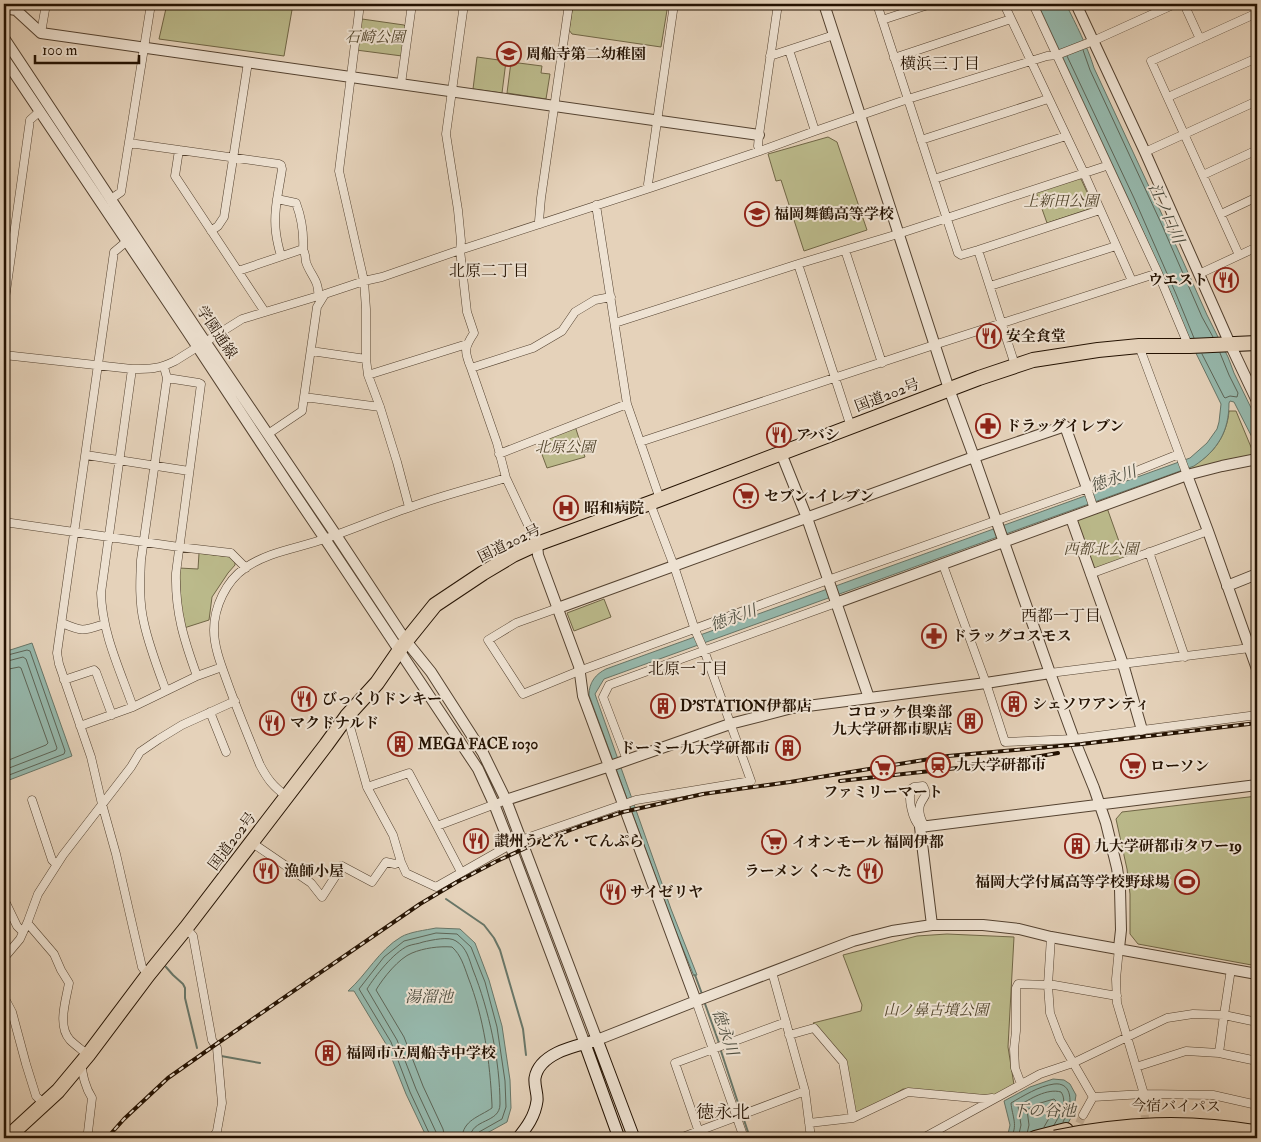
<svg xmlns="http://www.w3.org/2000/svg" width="1261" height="1142" viewBox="0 0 1261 1142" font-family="'IM FELL Double Pica','Noto Serif JP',serif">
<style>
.green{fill:#bbba8b;stroke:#706646}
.water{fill:#96b8ac;stroke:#687668}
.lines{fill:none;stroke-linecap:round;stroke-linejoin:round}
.shore{stroke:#5d6557;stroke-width:1}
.stream{stroke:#687668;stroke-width:2}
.minor-tunnel{stroke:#c8b59e;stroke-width:8;stroke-dasharray:8 4;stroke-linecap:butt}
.minor-casing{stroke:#544230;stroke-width:9}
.tertiary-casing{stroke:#544230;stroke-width:12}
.secondary-casing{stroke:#241202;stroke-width:13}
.trunk-casing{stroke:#241202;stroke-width:16}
.minor{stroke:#eee2d2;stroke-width:8}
.tertiary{stroke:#eee2d2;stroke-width:10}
.secondary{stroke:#eee2d2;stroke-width:11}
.trunk{stroke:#e5d2ba;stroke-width:14}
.rail-casing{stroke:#241202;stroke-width:4}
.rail{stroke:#eee2d2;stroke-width:2;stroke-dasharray:5.5;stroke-linecap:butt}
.motorway-bridge-casing{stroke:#241202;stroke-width:17;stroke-linecap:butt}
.motorway-bridge{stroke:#e5d2ba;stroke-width:15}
.labels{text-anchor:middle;stroke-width:4;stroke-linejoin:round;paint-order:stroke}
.park-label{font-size:15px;font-style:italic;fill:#51442b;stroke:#eee2d2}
.poi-label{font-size:15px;font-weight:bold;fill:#241202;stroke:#eee2d2;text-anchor:start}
.street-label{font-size:15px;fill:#241202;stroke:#eee2d2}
.neighbourhood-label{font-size:16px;fill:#241202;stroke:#eee2d2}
.water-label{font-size:16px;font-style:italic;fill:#4c4c3e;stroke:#eee2d2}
.quarter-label{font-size:18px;fill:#241202;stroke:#eee2d2}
</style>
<rect width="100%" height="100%" fill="#e5d2ba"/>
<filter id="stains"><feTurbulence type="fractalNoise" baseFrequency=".004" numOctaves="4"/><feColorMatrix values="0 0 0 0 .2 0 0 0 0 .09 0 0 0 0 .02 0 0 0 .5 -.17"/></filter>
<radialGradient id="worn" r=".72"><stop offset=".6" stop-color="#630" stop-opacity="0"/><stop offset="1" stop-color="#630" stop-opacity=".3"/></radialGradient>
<!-- green -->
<path class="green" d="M167,4h126l-9,52 -125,-17z
M573,4h95l-7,43 -89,-13 -3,-4z
M362,19l42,6 2,2 -4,29 -46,-6 4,-30z
M477,57l29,4 -4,32 -29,-4z
M511,62l31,4 -1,7 9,1 -4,25 -39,-6z
M828,137l9,5 30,88 -63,21 -23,-71 -5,1 -8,-27z
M1078,178l3,1 12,26 -1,3 -45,15 -11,-31z
M1229,411h7l20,48 -69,16 -2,-6c25,-9 42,-32 44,-58z
M575,426l10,31 -38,11 -10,-27z
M1106,505l20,56 -36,13 -19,-56z
M199,553l32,4 4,6v2l-7,8 -16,24 -3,23 -25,8 -3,-17 -2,-43 19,1z
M604,599l7,18 -37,14 -7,-18z
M1257,796v170l-119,-22 -8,-10v-40l-3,-25 -11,-50 6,-7z
M947,934l67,3 -6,110 6,38 -21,12 -90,-8 -44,26 -4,-4 -10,-53 -32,-35 48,-12 1,-6 -19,-50 74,-19z"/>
<!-- water -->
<path class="water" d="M1038,4h28c10,21 21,41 28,64l71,153 42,94 21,42 6,16 23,47v27l-23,-45 -4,-1 -1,2c0,28 -11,47 -35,63l-590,213 -9,15 1,3 75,212 26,66 -3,1 -20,-49 -85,-232c0,-13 7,-21 17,-26l584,-211 17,-15 10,-14 2,-7 2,-18 -33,-67 -16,-41 -43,-96z
M32,643l40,113 -68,26v-130z
M436,928l24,1 15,14 14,37 13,46 8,54 1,28 -4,14 -29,16h-51l-21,-44 -20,-50 -32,-53h-6c19,-17 31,-41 53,-54 8,-5 25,-7 35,-9z
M1053,1079l11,1 6,4 6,11 -3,19 -13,24h-61l9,-4 2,-9 -6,-24 26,-14z"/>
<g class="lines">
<!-- shore -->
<path class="shore" d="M1083,50l7,20 71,153 41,94 11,20
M1067,56l67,142 42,96 18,44
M1202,354l22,43 1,1 5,-2 7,1 1,-4 -9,-18 -9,-22
M4,656l23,-6 3,1 35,100 -1,3 -60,23
M4,662l19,-5 3,2 31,89 -1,2 -52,20
M4,670l15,-3 2,1 27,75 -2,2 -42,17
M431,1138l-1,-3 -20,-43 -19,-50 -32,-53 25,-32 20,-16 32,-8 21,1 14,13 14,35 12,45 8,54 1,26 -4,12 -23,13 -3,3v3
M437,1138l-1,-6 -20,-43 -19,-49 -30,-51c8,-13 27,-37 41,-43 5,-2 10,-2 15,-4 9,-2 26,-6 33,-1 11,7 13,18 17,29 16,40 27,91 27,134 0,20 -29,14 -30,34
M445,1138l-2,-9 -20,-43 -19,-49 -28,-47c7,-12 23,-32 36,-37 12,-5 27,-7 40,-6 9,8 12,19 16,30 16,41 22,85 24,128v3c-13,9 -29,12 -30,30
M1010,1138c9,-11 2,-22 1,-35 12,-7 28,-17 43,-19 17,-2 18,16 14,28 -1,4 -4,7 -5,10
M1018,1138l3,-13 -3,-19c12,-7 29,-18 43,-14 7,10 -1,23 -7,33
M1026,1138l3,-13 -2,-15 10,-6 17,-5 2,2 -1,7 -11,19"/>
<!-- stream -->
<path class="stream" d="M446,899l38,26 10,13 6,12 23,79 3,26
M166,967l7,8 10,9 2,4v10l12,50
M695,975l7,19
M704,1001l15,42
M720,1048l21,64
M221,1056l39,7
M743,1117l7,21"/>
<!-- minor-tunnel -->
<path class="minor-tunnel" d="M1144,1103l2,35
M1074,1134l9,-19"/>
<defs>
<path id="minor" d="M360,4l-21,167 25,110 2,28v50l2,16 12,32 17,55 12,45
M464,4l-18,130 12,76 3,31 -1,9 7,62 7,21c-10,15 -10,18 -3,35
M877,4l81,249 3,2 17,-5 122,-40
M1004,4l80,169 48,108
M1033,4l125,269 28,67v6
M1184,4l16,35
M1256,4l1,2
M882,20l49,-16
M41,33l5,-29
M789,50l26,81
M770,56l64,-21
M894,58l117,-39
M401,84l11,-80
M1168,97l89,-39
M921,140l127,-41
M129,143l150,21 2,1 1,4c-3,21 -9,43 -6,64 1,8 3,16 5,23
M179,150l-4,26 90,136
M760,151l-2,-5 1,-11 19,-131
M1145,152l112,-51
M1203,175l54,-25
M934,179l132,-43
M650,188l-2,-4 26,-180
M111,199l10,-7 30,-188
M277,199l19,4c6,16 8,31 7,47
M596,205l31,199 33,95
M1221,214l36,-17
M540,224l-1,-3 2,-23 28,-194
M211,231l7,-5 6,-9 24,-155
M127,241l-13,11 -57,401 2,11 32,93 11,47 14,50 26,113 6,8
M845,250l37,113
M978,250l37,115
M1239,255l-88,-194 106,-48
M798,264l53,163
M238,271l62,-21h3c3,4 2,7 3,12 4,13 14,19 12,35
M1199,274l58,-27
M990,286l126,-40
M4,306l26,-186 10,-9
M615,323l183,-59 100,-30 205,-67
M1139,346l48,129
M311,351l55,8
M4,355l128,14c18,0 27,0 43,-8l67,-42 83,-25
M164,367l3,11 32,5 2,1 -25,189c-1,39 8,67 21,103
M132,369l-31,224c1,40 19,77 32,114
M368,375l99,-31
M304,397l76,10
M268,434l34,-23 15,-104 8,-13 39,-13 18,-4 78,-27 190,-62 110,-37 55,-20 93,-32 139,-43 10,-1 36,-14 82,-37
M640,442l294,-97 224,-72
M499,454l128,-50
M86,455l103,16
M506,478l-9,-35 -26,-75 62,-20 29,-17 13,-19 20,-12 16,-3
M1087,488l7,21
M4,522l175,25 52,6 15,15
M1149,552l36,105
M943,565l43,118 19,59 69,-3 183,-24
M1090,574l118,-43
M558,608l-42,15 -28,17 35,54 56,-23 249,-91 311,-110 40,-16
M62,623c21,9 21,8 42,1
M1050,673l200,-25 7,-3
M64,680l30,-10 2,2 16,43
M166,691c-8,-22 -17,-45 -22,-68 -5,-21 -4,-42 -3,-63l26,-182
M210,712l16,40
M347,716l20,71 42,-14 28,53 69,-26
M80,726l53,-19 64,-31 25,-9
M627,760l-24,-63 6,-12 227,-82
M367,787l26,48 8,27 5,11 30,14 74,-42
M286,796c-13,-10 -18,-16 -26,-31 -11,-27 -22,-53 -32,-81 -6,-17 -14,-36 -14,-54 0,-23 12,-49 31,-62 24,-17 55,-20 82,-30 27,-9 54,-21 81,-30 32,-12 65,-20 98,-30l31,66
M32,800l20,60 4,4
M437,826l24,46
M920,827c-8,-8 -12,-28 -9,-38l3,-2 9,-1c6,11 0,10 -3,19 -2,7 1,16 5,21
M521,840l115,-40 115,-19 -47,-131 -9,-20 -21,-64 -24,-63
M251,842l60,41 11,14 20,-31 30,16 14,-20 9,2 6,-2
M4,899l13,27 6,6
M27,924l3,2 24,28 7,16 8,13c-3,17 -12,43 1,57 5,5 12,10 18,15
M186,928l7,8 19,104 5,8 5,55 -5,28 -4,7
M1051,937l-3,48h6l63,11
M1119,948l-3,31 1,24 27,91v9
M4,958l16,-19 8,-18 10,-27 25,-39 68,-88 9,-15 19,-13 23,-14 53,-24
M772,972l33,119 6,47
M4,997l8,15 14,52 10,32 8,8
M696,1001l48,137
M789,1035l25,-7 29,34 10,56 55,-26 77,7 7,-1
M1219,1053l5,-38 33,7
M81,1063c2,13 4,24 11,35l-4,34 1,6
M1136,1067l50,-16 33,2 38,8
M1021,1084l-6,-16 -1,-19 2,-18v-43l2,-4 30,1 2,28 10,27 33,57
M1093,1097l51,-3 69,1 44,10
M1083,1115l10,-18
M809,1123l44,-5
M680,1138l125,-47
M701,1138l-26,-75 111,-41
M923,1138l117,-64 33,-11 94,-45 26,-4 31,1 7,-46"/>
<path id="tertiary" d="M824,4l125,385 25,68 76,216 24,66 20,49 12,35 11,45 3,21 1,41 -2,18
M1076,4l69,148 85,192 27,57
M4,8l12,2 25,23 718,102
M4,38l194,293 138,204 70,106 25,31 52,81 23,47 91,240 99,-39 157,-60 39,-10 40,-6h51l36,4 32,8 206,37
M4,58l183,273 101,153 37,55 153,230 16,35 16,41 75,199
M781,453l26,65 62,180
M1187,475l21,56 49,138
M1071,518l52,146 19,66
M537,544l1,11 41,111 4,30 113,305
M1227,586l30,-12
M836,603l351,-128 35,-9 35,-7
M558,608l416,-151 91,-31 22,62
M506,800l107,-35 117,-41 62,-16 194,-25 64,-10
M932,925l-12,-98 337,-42"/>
<path id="secondary" d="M585,1044l34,94
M518,1138c9,-11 17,-22 19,-37 1,-7 -3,-15 -2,-23 2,-12 12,-20 22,-25 12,-6 27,-9 40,-13l37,98"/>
<path id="trunk" d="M7,1138l51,-47 30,-36 60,-80 38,-47 140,-183 21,-29 30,-33 29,-42 29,-36 48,-32 30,-18 24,-11 113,-41 329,-125 54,-18 65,-10 41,-4h51l67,-3
M1035,1138l31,-8"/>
</defs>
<!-- minor casing -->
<use href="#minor" class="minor-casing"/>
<!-- tertiary casing -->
<use href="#tertiary" class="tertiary-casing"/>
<!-- secondary casing -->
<use href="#secondary" class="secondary-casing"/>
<!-- trunk casing -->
<use href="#trunk" class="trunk-casing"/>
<!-- minor -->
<use href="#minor" class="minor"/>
<!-- tertiary -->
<use href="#tertiary" class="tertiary"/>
<!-- secondary -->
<use href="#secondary" class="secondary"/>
<!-- trunk -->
<use href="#trunk" class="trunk"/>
<defs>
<path id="rail" d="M840,781l154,-17 64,-11
M107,1138l17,-19 44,-41 47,-33 205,-141 37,-22 38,-20 46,-21 40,-15 42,-14 80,-18 87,-12 158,-26 134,-12 175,-21"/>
</defs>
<!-- rail casing -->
<use href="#rail" class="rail-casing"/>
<!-- rail -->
<use href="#rail" class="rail"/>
<defs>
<path id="motorway-bridge" d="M1055,1138c70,-14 132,-17 202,-5"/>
</defs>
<!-- motorway-bridge casing -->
<use href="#motorway-bridge" class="motorway-bridge-casing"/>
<!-- motorway-bridge -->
<use href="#motorway-bridge" class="motorway-bridge"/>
</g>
<!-- icons -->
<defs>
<symbol id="school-ring" viewBox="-11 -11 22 22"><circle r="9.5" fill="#eee2d2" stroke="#8f2418" stroke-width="1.5"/><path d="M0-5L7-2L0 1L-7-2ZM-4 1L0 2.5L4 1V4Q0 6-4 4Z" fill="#8f2418"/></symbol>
<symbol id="restaurant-ring" viewBox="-11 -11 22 22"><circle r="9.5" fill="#eee2d2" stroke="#8f2418" stroke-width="1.5"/><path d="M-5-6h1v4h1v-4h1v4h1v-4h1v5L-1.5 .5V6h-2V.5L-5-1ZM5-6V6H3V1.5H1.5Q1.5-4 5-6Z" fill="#8f2418"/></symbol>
<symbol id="pharmacy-ring" viewBox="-11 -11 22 22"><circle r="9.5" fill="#eee2d2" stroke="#8f2418" stroke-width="1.5"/><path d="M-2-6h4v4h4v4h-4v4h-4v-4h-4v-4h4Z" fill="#8f2418"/></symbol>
<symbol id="supermarket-ring" viewBox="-11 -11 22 22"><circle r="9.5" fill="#eee2d2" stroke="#8f2418" stroke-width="1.5"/><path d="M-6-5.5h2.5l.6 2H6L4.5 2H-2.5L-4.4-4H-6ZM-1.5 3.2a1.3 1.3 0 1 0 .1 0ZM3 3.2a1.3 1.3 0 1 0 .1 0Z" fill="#8f2418"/></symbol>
<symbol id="hospital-ring" viewBox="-11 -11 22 22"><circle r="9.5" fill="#eee2d2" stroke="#8f2418" stroke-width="1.5"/><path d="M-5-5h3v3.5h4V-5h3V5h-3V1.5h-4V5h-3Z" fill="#8f2418"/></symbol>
<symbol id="building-ring" viewBox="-11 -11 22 22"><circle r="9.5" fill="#eee2d2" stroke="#8f2418" stroke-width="1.5"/><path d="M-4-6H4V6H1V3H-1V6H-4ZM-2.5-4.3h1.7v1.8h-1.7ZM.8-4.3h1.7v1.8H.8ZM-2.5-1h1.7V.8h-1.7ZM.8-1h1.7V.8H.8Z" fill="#8f2418"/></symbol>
<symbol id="station-ring" viewBox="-11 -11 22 22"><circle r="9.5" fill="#eee2d2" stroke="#8f2418" stroke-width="1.5"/><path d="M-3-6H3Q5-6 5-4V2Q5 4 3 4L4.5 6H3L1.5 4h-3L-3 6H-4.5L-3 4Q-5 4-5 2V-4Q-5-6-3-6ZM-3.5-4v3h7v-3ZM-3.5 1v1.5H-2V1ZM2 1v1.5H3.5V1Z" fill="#8f2418"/></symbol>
<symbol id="stadium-ring" viewBox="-11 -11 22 22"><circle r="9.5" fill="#eee2d2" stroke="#8f2418" stroke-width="1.5"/><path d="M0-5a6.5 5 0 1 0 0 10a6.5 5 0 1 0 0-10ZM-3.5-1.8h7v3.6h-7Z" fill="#8f2418"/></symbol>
</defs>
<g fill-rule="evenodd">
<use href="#school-ring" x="495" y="40" width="28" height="28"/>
<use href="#school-ring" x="743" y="200" width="28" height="28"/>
<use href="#restaurant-ring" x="1212" y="266" width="28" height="28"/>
<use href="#restaurant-ring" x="975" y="322" width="28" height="28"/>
<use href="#pharmacy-ring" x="974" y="412" width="28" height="28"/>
<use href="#restaurant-ring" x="765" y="421" width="28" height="28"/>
<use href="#supermarket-ring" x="732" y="482" width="28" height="28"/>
<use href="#hospital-ring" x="552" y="494" width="28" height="28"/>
<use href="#pharmacy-ring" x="920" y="622" width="28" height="28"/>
<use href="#restaurant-ring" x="290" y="685" width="28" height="28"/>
<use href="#building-ring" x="1000" y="690" width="28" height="28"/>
<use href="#building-ring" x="649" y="692" width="28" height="28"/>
<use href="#building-ring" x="956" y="707" width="28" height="28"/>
<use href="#restaurant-ring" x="258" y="709" width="28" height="28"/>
<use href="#building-ring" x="386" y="730" width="28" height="28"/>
<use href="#building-ring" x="774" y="734" width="28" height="28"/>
<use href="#station-ring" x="924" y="751" width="28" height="28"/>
<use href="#supermarket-ring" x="1119" y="752" width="28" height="28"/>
<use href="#supermarket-ring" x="869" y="754" width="28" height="28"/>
<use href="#restaurant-ring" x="462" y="827" width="28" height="28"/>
<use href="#supermarket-ring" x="760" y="828" width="28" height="28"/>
<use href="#building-ring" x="1063" y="832" width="28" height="28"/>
<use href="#restaurant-ring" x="252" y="857" width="28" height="28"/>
<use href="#restaurant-ring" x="856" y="857" width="28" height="28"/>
<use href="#stadium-ring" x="1173" y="868" width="28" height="28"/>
<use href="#restaurant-ring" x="599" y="878" width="28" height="28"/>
<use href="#building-ring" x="314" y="1039" width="28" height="28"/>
</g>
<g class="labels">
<!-- park labels -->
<g class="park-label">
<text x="375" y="42">石崎公園</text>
<text x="1061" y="206">上新田公園</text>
<text x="565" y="452">北原公園</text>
<text x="1101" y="554">西都北公園</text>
<text x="936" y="1015">山ノ鼻古墳公園</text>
</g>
<!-- poi labels -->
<g class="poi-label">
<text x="526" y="59">周船寺第二幼稚園</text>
<text x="774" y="219">福岡舞鶴高等学校</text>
<text x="1208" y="285" text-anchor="end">ウエスト</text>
<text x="1006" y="341">安全食堂</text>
<text x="1006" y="431">ドラッグイレブン</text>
<text x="796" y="440">アバシ</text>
<text x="764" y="501">セブン-イレブン</text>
<text x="584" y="513">昭和病院</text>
<text x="952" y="641">ドラッグコスモス</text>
<text x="322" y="704">びっくりドンキー</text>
<text x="1032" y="709">シェソワアンティ</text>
<text x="680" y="711">D'STATION伊都店</text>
<text x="952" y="717" text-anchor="end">コロッケ倶楽部<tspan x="952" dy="17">九大学研都市駅店</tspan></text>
<text x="290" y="728">マクドナルド</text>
<text x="418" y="749">MEGA FACE 1030</text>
<text x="770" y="753" text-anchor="end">ドーミー九大学研都市</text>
<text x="956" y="770">九大学研都市</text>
<text x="1150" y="771">ローソン</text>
<text x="883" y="797" text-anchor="middle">ファミリーマート</text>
<text x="494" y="846">讃州うどん・てんぷら</text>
<text x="792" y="847">イオンモール 福岡伊都</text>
<text x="1094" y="851">九大学研都市タワー19</text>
<text x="284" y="876">漁師小屋</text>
<text x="852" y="876" text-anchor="end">ラーメン く〜た</text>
<text x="1170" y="887" text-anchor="end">福岡大学付属高等学校野球場</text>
<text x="630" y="897">サイゼリヤ</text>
<text x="346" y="1058">福岡市立周船寺中学校</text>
</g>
<!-- street labels -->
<g class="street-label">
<text transform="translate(217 332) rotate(56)" y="5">学園通線</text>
<text transform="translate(887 395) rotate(-21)" y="5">国道202号</text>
<text transform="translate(509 543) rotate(-26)" y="5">国道202号</text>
<text transform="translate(232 841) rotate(-53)" y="5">国道202号</text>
<text transform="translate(1176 1106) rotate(1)" y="5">今宿バイパス</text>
</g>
<!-- neighbourhood labels -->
<g class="neighbourhood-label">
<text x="940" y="69">横浜三丁目</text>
<text x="489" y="276">北原二丁目</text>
<text x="1061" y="621">西都一丁目</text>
<text x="688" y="674">北原一丁目</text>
</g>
<!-- water labels -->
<g class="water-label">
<text transform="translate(1167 213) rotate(66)" y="6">江ノ口川</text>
<text transform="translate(1113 478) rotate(-20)" y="6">徳永川</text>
<text transform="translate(733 617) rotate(-20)" y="6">徳永川</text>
<text x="429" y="1002">湯溜池</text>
<text transform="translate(726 1032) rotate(71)" y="6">徳永川</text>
<text x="1044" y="1116">下の谷池</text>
</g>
<!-- quarter labels -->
<g class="quarter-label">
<text x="723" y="1118">徳永北</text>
</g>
</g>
<!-- margin -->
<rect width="1261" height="1142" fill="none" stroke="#e5d2ba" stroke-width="20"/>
<rect x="5" y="5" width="1251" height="1132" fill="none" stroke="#241202" stroke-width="2.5"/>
<rect x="10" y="10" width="1241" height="1122" fill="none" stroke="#241202"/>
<!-- scale -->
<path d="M35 55v8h104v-8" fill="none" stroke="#241202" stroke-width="2.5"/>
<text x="42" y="55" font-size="15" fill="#241202" stroke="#eee2d2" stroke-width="4" paint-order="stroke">100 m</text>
<rect width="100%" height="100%" filter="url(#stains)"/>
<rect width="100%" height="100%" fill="url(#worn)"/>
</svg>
